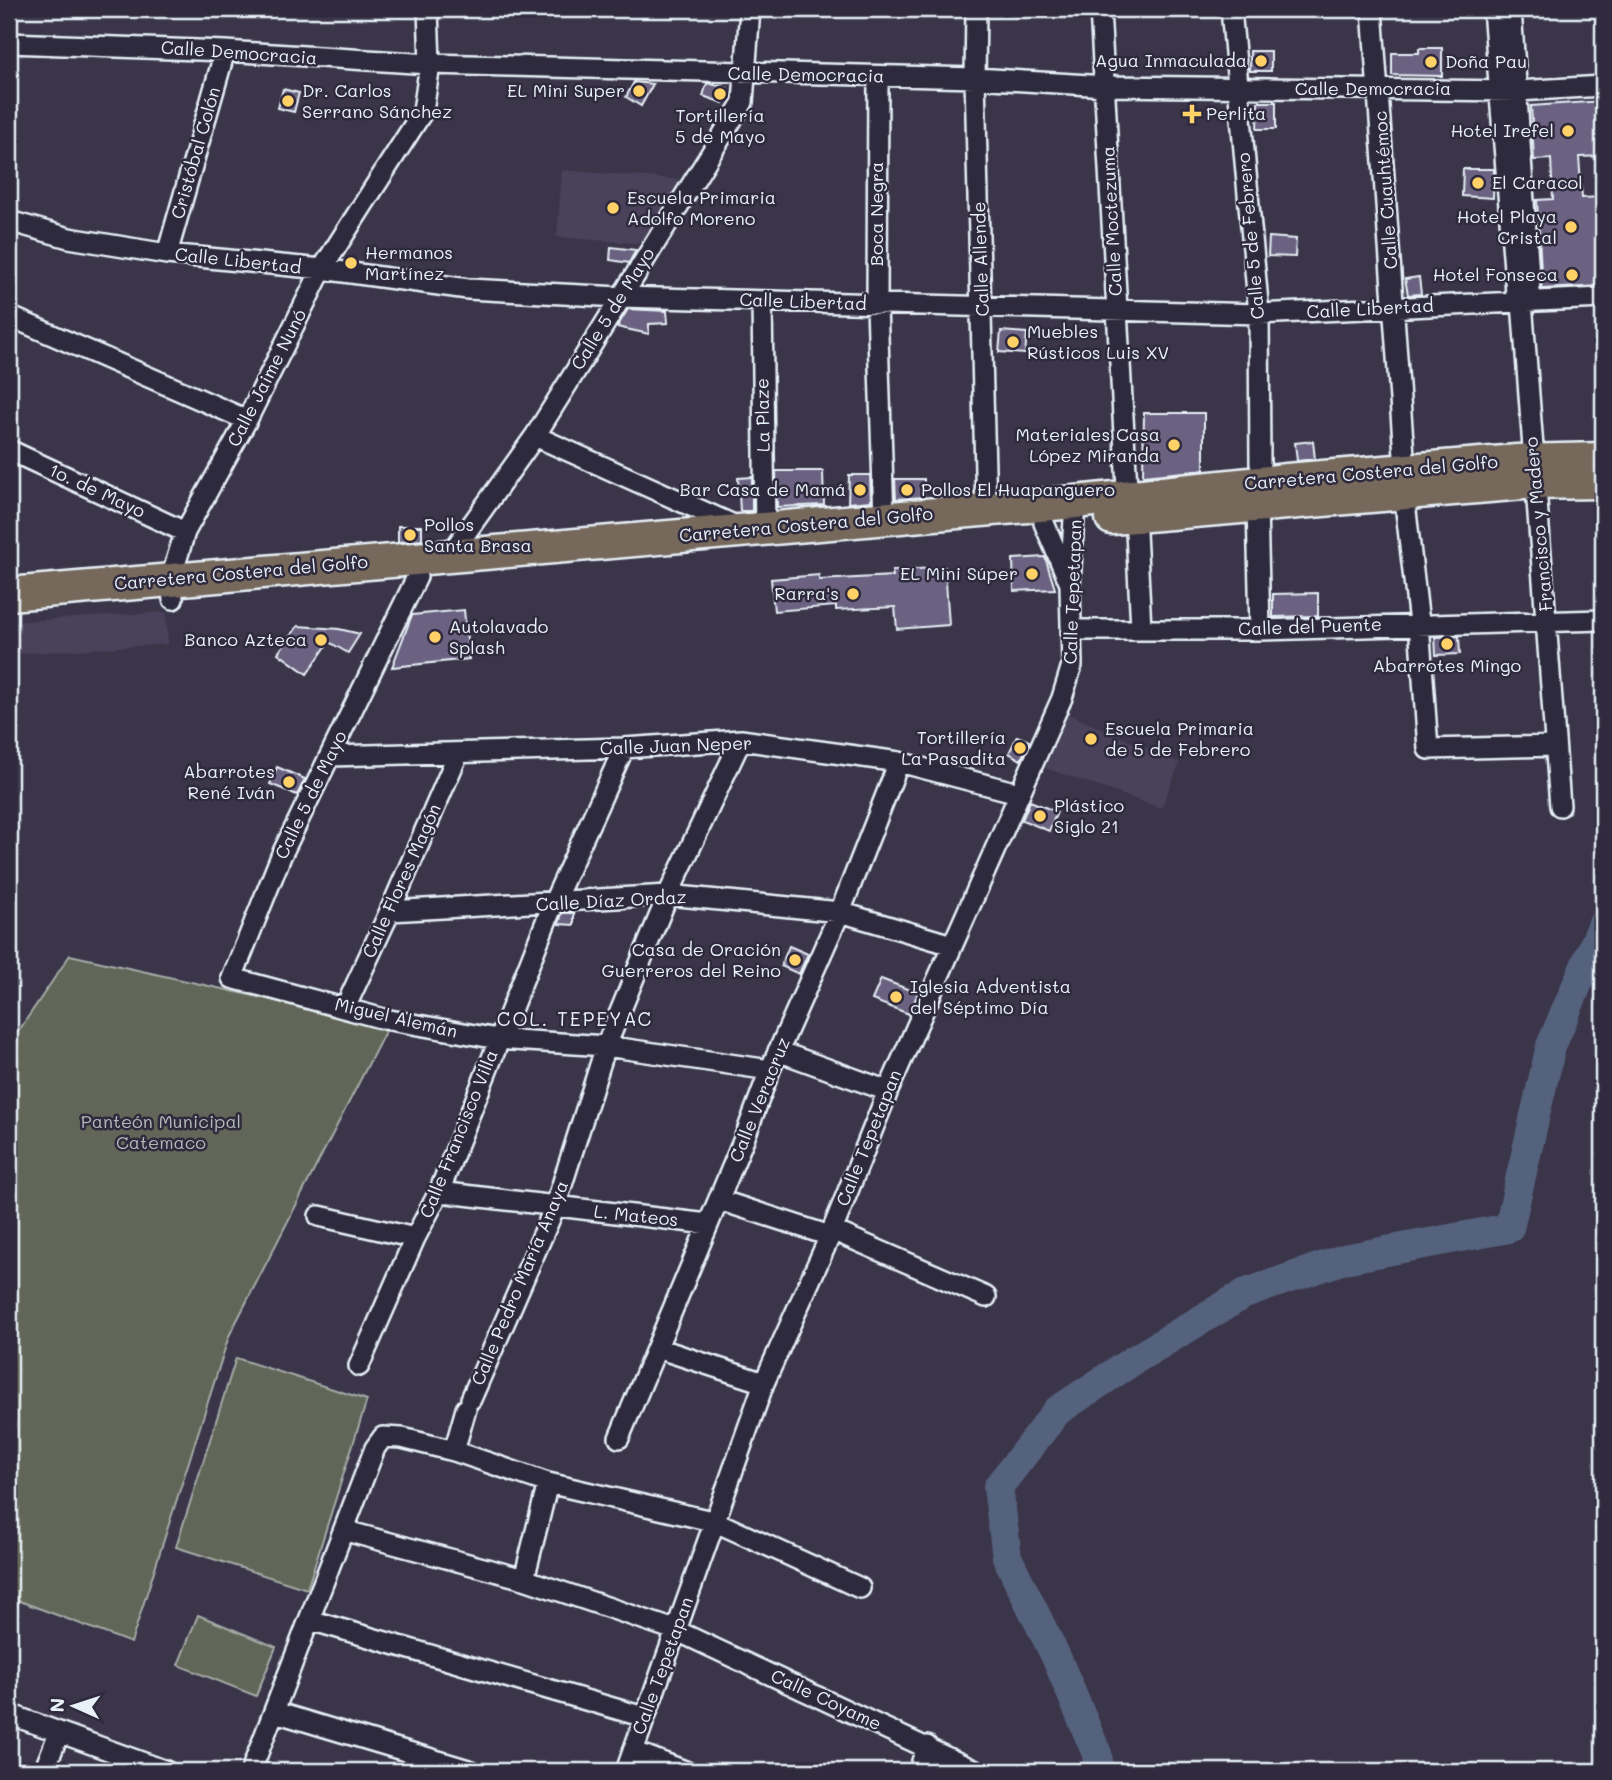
<svg xmlns="http://www.w3.org/2000/svg" width="1612" height="1780" viewBox="0 0 1612 1780" font-family="Mali,sans-serif">
<style>
.built{fill:#49425a}
.green{fill:#626658;stroke:#a5aca8;stroke-width:2}
.lines{fill:none;stroke-linecap:round;stroke-linejoin:round}
.river{stroke:#54627d;stroke-width:30}
.building{fill:#6a6280;stroke:#e8f1f8;stroke-width:2}
.street-casing{stroke:#e8f1f8;stroke-width:24}
.primary-casing{stroke:#e8f1f8;stroke-width:37}
.street{stroke:#2f2a3d;stroke-width:19}
.primary{stroke:#76695c;stroke-width:32}
.poi-dot{fill:#ffd166;stroke:#2f2a3d;stroke-width:2.5}
.labels{text-anchor:middle;stroke-width:5;stroke-linejoin:round;paint-order:stroke}
.street-label{font-size:18px;fill:#e8f1f8;stroke:#2f2a3d}
.poi-label{font-size:18px;fill:#e8f1f8;stroke:#2f2a3d;text-anchor:end}
.park-label{font-size:18px;fill:#b2b9b8;stroke:#2f2a3d}
.neighbourhood-label{font-size:19px;letter-spacing:2px;fill:#e8f1f8;stroke:#2f2a3d}
</style>
<rect width="100%" height="100%" fill="#3b354a"/>
<filter id="ink" filterUnits="userSpaceOnUse"><feTurbulence type="fractalNoise" baseFrequency=".0143" numOctaves="2"/><feDisplacementMap in="SourceGraphic" scale="14" xChannelSelector="R" yChannelSelector="G"/><feConvolveMatrix kernelMatrix="1 2 1 2 8 2 1 2 1" color-interpolation-filters="sRGB"/></filter>
<g filter="url(#ink)">
<!-- built -->
<path class="built" d="M794,9h90v5l-90,6z
M562,170l122,10 -38,64 -89,-7z
M166,612l2,32 -155,10 -2,-32z
M1068,714l112,49 -19,45 -116,-40z"/>
<!-- green -->
<path class="green" d="M70,955l318,71 -159,310 -98,307 -122,-46v-552z
M236,1358l131,42 -60,189 -131,-42z
M198,1615l78,32 -20,49 -78,-31z"/>
<g class="lines">
<!-- river -->
<path class="river" d="M1099,1771l-2,-17 -40,-95 -50,-102 -9,-70 59,-76 77,-51 110,-66 100,-35 165,-31 42,-182 52,-122"/>
</g>
<!-- building -->
<path class="building" d="M1419,48h23v28l-50,-1v-22h27z
M1250,51h21v20h-21z
M634,82l19,2 -12,22 -15,-9z
M707,83l20,5 -4,15 -20,-7z
M283,89l16,4 -5,19 -16,-4z
M1603,101v55l-24,1 3,41 21,-1v89l-61,3 -5,-89 16,-1 -2,-40 -17,1 -3,-54z
M1258,102h18v27h-19z
M1463,169h31l-1,29 -31,-2z
M1269,237l27,2 -1,18 -27,-1z
M611,247l25,3 -7,13 -19,-3z
M1419,277l2,17 -13,1 -3,-16z
M628,309l39,2 1,12 -19,1v10l-32,-7z
M1001,331l26,2 -2,21 -26,-2z
M1144,413h60v57l-61,6z
M1313,441l2,18 -18,2 -2,-18z
M776,471h47l1,34 -47,2z
M849,475h21l1,26 -23,2z
M752,477v34h-12l-2,-33z
M895,479h29v18l-28,2z
M398,526h24v14l-24,2z
M1045,557l10,32 -41,2 -1,-32z
M945,567l4,58 -52,4 -2,-22 -59,3v-4l-62,5 -3,-32 48,-4v5l74,-4 -1,-5z
M1318,593v23l-45,1v-23z
M464,610l5,49 -77,8 20,-52z
M298,626l41,3 21,5 -12,19 -19,-11 -22,32 -29,-21z
M1459,636l1,18 -24,1 -1,-18z
M1017,736l12,5 -8,19 -12,-7z
M277,767l28,12 -8,16 -27,-11z
M1030,801l27,11 -8,19 -27,-11z
M562,913h12v12l-15,-1z
M789,946l19,8 -9,20 -18,-8z
M881,979l37,14 -9,21 -37,-14z"/>
<g class="lines">
<defs>
<path id="street" d="M976,9l-1,69 11,432
M1100,9l28,496
M1231,9l28,305 1,150
M1372,9l32,446
M1493,9l23,284 6,9 38,504
M1511,9l19,282 -8,11
M9,43l216,8 205,13 545,14 131,8 411,5 86,-5
M878,76l-1,229 7,214
M9,221l60,17 98,16 155,15 146,20 152,8 639,17 344,-16
M167,254l58,-203
M762,301l3,228
M9,316l238,104
M535,436l203,91
M9,450l176,82
M1404,494l15,129 9,126 127,-3
M1043,504l1,19 26,61
M1257,506l3,124
M1136,532l5,96
M450,555l85,-119 208,-334 7,-93
M417,577l-136,279 -49,122 152,41 114,20 108,7 164,24
M173,599l-2,-21 14,-46 62,-112 75,-151 101,-158 7,-47 -2,-55
M1073,630h187l343,-10
M330,756l294,-8 117,-8 158,22 119,31
M390,911l278,-16 172,17 112,33
M345,1008l45,-97 68,-157
M778,1051l110,40
M439,1192l269,32
M719,1200l111,36
M319,1216l96,22
M832,1230l154,67
M657,1348l107,35
M359,1366l56,-128 24,-46 114,-288 71,-156
M471,1399l84,-192 51,-161 62,-151 73,-155
M619,1438l127,-304 24,-64 70,-158 59,-150
M454,1451l12,-42
M346,1531l178,48 151,51 301,141
M524,1579l24,-96
M310,1620l334,97
M275,1712l197,59
M9,1714l157,57
M633,1751l52,20
M44,1771l15,-38
M251,1771l124,-323 8,-11 19,1 52,13 94,32 168,39 144,66
M626,1771l138,-388 66,-147 58,-145 174,-393 10,-33 -2,-80 5,-83
M919,1771l8,-25"/>
<path id="primary" d="M1112,518l412,-35 79,-1
M9,594l1066,-92 212,-22 230,-19 86,-2"/>
</defs>
<!-- street casing -->
<use href="#street" class="street-casing"/>
<!-- primary casing -->
<use href="#primary" class="primary-casing"/>
<!-- street -->
<use href="#street" class="street"/>
<!-- primary -->
<use href="#primary" class="primary"/>
</g>
</g>
<!-- markers -->
<g class="poi-dot">
<circle cx="1261" cy="61" r="7"/>
<circle cx="1431" cy="62" r="7"/>
<circle cx="639" cy="91" r="7"/>
<circle cx="720" cy="94" r="7"/>
<circle cx="288" cy="101" r="7"/>
<path d="M1188.5 103.5h7v7h7v7h-7v7h-7v-7h-7v-7h7z"/>
<circle cx="1568" cy="131" r="7"/>
<circle cx="1478" cy="183" r="7"/>
<circle cx="613" cy="208" r="7"/>
<circle cx="1571" cy="227" r="7"/>
<circle cx="351" cy="263" r="7"/>
<circle cx="1572" cy="275" r="7"/>
<circle cx="1013" cy="342" r="7"/>
<circle cx="1174" cy="445" r="7"/>
<circle cx="860" cy="490" r="7"/>
<circle cx="907" cy="490" r="7"/>
<circle cx="410" cy="535" r="7"/>
<circle cx="1032" cy="574" r="7"/>
<circle cx="853" cy="594" r="7"/>
<circle cx="435" cy="637" r="7"/>
<circle cx="321" cy="640" r="7"/>
<circle cx="1447" cy="644" r="7"/>
<circle cx="1091" cy="739" r="7"/>
<circle cx="1020" cy="748" r="7"/>
<circle cx="289" cy="782" r="7"/>
<circle cx="1040" cy="816" r="7"/>
<circle cx="795" cy="960" r="7"/>
<circle cx="896" cy="997" r="7"/>
</g>
<g class="labels">
<!-- street labels -->
<g class="street-label">
<text transform="translate(239 53) rotate(4)" y="6">Calle Democracia</text>
<text transform="translate(806 75) rotate(1)" y="6">Calle Democracia</text>
<text x="1373" y="95">Calle Democracia</text>
<text transform="translate(196 153) rotate(-74)" y="6">Cristóbal Colón</text>
<text transform="translate(1386 190) rotate(-94)" y="6">Calle Cuauhtémoc</text>
<text transform="translate(877 214) rotate(-90)" y="6">Boca Negra</text>
<text transform="translate(1112 221) rotate(-93)" y="6">Calle Moctezuma</text>
<text transform="translate(1251 236) rotate(-95)" y="6">Calle 5 de Febrero</text>
<text transform="translate(981 259) rotate(-92)" y="6">Calle Allende</text>
<text transform="translate(238 261) rotate(6)" y="6">Calle Libertad</text>
<text transform="translate(803 302) rotate(2)" y="6">Calle Libertad</text>
<text transform="translate(613 309) rotate(-58)" y="6">Calle 5 de Mayo</text>
<text transform="translate(1370 309) rotate(-3)" y="6">Calle Libertad</text>
<text transform="translate(267 378) rotate(-63)" y="6">Calle Jaime Nunó</text>
<text transform="translate(763 415) rotate(-91)" y="6">La Plaze</text>
<text transform="translate(1371 473) rotate(-5)" y="6">Carretera Costera del Golfo</text>
<text transform="translate(97 491) rotate(25)" y="6">1o. de Mayo</text>
<text transform="translate(1539 524) rotate(-95)" y="6">Francisco y Madero</text>
<text transform="translate(806 525) rotate(-5)" y="6">Carretera Costera del Golfo</text>
<text transform="translate(241 573) rotate(-5)" y="6">Carretera Costera del Golfo</text>
<text transform="translate(1073 592) rotate(-88)" y="6">Calle Tepetapan</text>
<text transform="translate(1310 627) rotate(-2)" y="6">Calle del Puente</text>
<text transform="translate(676 746) rotate(-2)" y="6">Calle Juan Neper</text>
<text transform="translate(311 795) rotate(-64)" y="6">Calle 5 de Mayo</text>
<text transform="translate(402 881) rotate(-66)" y="6">Calle Flores Magón</text>
<text transform="translate(611 901) rotate(-3)" y="6">Calle Díaz Ordaz</text>
<text transform="translate(396 1018) rotate(13)" y="6">Miguel Alemán</text>
<text transform="translate(760 1100) rotate(-68)" y="6">Calle Veracruz</text>
<text transform="translate(459 1134) rotate(-68)" y="6">Calle Francisco Villa</text>
<text transform="translate(869 1138) rotate(-68)" y="6">Calle Tepetapan</text>
<text transform="translate(636 1216) rotate(6)" y="6">L. Mateos</text>
<text transform="translate(520 1283) rotate(-67)" y="6">Calle Pedro María Anaya</text>
<text transform="translate(663 1666) rotate(-70)" y="6">Calle Tepetapan</text>
<text transform="translate(826 1700) rotate(25)" y="6">Calle Coyame</text>
</g>
<!-- poi labels -->
<g class="poi-label">
<text x="1247" y="67">Agua Inmaculada</text>
<text x="1445" y="68" text-anchor="start">Doña Pau</text>
<text x="302" y="97" text-anchor="start">Dr. Carlos<tspan x="302" dy="21">Serrano Sánchez</tspan></text>
<text x="625" y="97">EL Mini Super</text>
<text x="1206" y="120" text-anchor="start">Perlita</text>
<text x="720" y="122" text-anchor="middle">Tortillería<tspan x="720" dy="21">5 de Mayo</tspan></text>
<text x="1554" y="137">Hotel Irefel</text>
<text x="1492" y="189" text-anchor="start">El Caracol</text>
<text x="627" y="204" text-anchor="start">Escuela Primaria<tspan x="627" dy="21">Adolfo Moreno</tspan></text>
<text x="1557" y="223">Hotel Playa<tspan x="1557" dy="21">Cristal</tspan></text>
<text x="365" y="259" text-anchor="start">Hermanos<tspan x="365" dy="21">Martínez</tspan></text>
<text x="1558" y="281">Hotel Fonseca</text>
<text x="1027" y="338" text-anchor="start">Muebles<tspan x="1027" dy="21">Rústicos Luis XV</tspan></text>
<text x="1160" y="441">Materiales Casa<tspan x="1160" dy="21">López Miranda</tspan></text>
<text x="846" y="496">Bar Casa de Mamá</text>
<text x="921" y="496" text-anchor="start">Pollos El Huapanguero</text>
<text x="424" y="531" text-anchor="start">Pollos<tspan x="424" dy="21">Santa Brasa</tspan></text>
<text x="1018" y="580">EL Mini Súper</text>
<text x="839" y="600">Rarra's</text>
<text x="449" y="633" text-anchor="start">Autolavado<tspan x="449" dy="21">Splash</tspan></text>
<text x="307" y="646">Banco Azteca</text>
<text x="1447" y="672" text-anchor="middle">Abarrotes Mingo</text>
<text x="1105" y="735" text-anchor="start">Escuela Primaria<tspan x="1105" dy="21">de 5 de Febrero</tspan></text>
<text x="1006" y="744">Tortillería<tspan x="1006" dy="21">La Pasadita</tspan></text>
<text x="275" y="778">Abarrotes<tspan x="275" dy="21">René Iván</tspan></text>
<text x="1054" y="812" text-anchor="start">Plástico<tspan x="1054" dy="21">Siglo 21</tspan></text>
<text x="781" y="956">Casa de Oración<tspan x="781" dy="21">Guerreros del Reino</tspan></text>
<text x="910" y="993" text-anchor="start">Iglesia Adventista<tspan x="910" dy="21">del Séptimo Día</tspan></text>
</g>
<!-- park labels -->
<g class="park-label">
<text x="161" y="1128">Panteón Municipal<tspan x="161" dy="21">Catemaco</tspan></text>
</g>
<!-- neighbourhood labels -->
<g class="neighbourhood-label">
<text x="575" y="1026">COL. TEPEYAC</text>
</g>
</g>
<!-- margin -->
<rect width="1612" height="1780" fill="none" stroke="#2f2a3d" stroke-width="35"/>
<rect x="18" y="18" width="1577" height="1745" fill="none" stroke="#e8f1f8" stroke-width="2.5" filter="url(#ink)"/>
<!-- north arrow -->
<g transform="translate(74 1706) rotate(273)" stroke="#2f2a3d" stroke-width="5" paint-order="stroke">
<path d="M0-5L12 26L0 18L-12 26Z" fill="#e8f1f8"/>
<text y="-10" font-size="19" font-weight="bold" text-anchor="middle" fill="#e8f1f8">N</text>
</g>
</svg>
